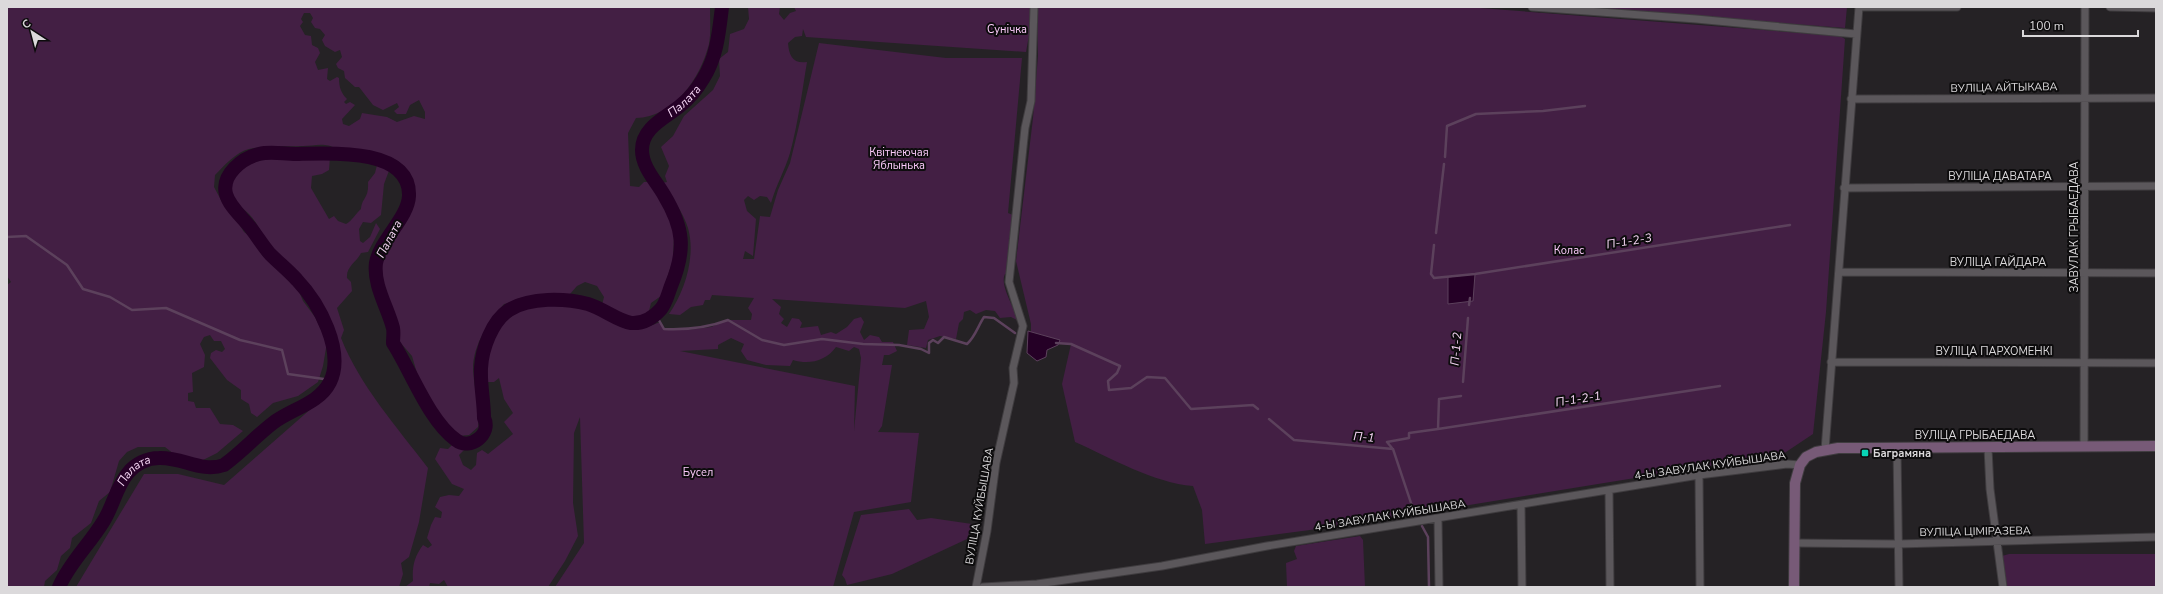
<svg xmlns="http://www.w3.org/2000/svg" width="2163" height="594" viewBox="0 0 2163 594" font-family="'Nunito Sans',sans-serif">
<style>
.green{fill:#431f44;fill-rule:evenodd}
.water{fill:#250026;stroke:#5c415c}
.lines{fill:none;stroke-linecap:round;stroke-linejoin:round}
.stream{stroke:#5c415c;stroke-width:2.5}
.river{stroke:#250026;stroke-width:14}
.street-casing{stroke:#3f3c3f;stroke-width:9}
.secondary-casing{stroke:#3f3c3f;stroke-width:12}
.street{stroke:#5b575b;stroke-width:7}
.secondary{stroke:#775a77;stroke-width:10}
.poi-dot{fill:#08d5b5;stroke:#0d0c0d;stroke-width:1.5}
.labels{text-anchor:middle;stroke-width:4;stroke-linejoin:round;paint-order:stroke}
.park-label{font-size:11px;fill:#fccbfb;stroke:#0d0c0d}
.street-label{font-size:11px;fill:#dbd9db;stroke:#0d0c0d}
.poi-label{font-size:11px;font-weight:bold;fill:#dbd9db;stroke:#0d0c0d;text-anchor:start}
.water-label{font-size:12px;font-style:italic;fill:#f7d7f6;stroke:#0d0c0d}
</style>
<rect width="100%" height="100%" fill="#252225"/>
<!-- green -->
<path class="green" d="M7,7h703c0,12 1,26 -1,37 -9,35 -35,73 -73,74l-8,15 2,53 9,1 5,-5h7l18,31 5,22 -1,25 -12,36 -10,7 -2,8 -7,6 -15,-1 -25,-11 2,-8 -7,-11 -12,-4 -8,4 -7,8 -51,4 -9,5 -6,1c-15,17 -31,41 -31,65 1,20 7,39 5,58l-9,8 -11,1 -16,-17 -23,-39 -7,-24 -13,-15c1,-26 -20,-54 -17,-77 4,-31 46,-55 28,-89 -13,-26 -47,-22 -71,-26 -5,-1 -9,-4 -14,-4 -7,-1 -15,1 -22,1 -18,1 -36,-1 -54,3 -13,3 -25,17 -34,26l-1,12 8,15 12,14 10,16 9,7 9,16 33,27 8,19 12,16 12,25 -4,24 -5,16 -20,14 -25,7 -16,14 -6,-4 -2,-9 -8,-5v-9l-14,-10 -17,-22 1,-5 5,-3 6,2 3,-3 -4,-8h-7l-4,-6 -6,2 -4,7 5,11 -1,12 -12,6 1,19 -5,1v8l6,1 2,6h14l10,16 13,1 10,6 -26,22 -16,8 -27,-7 -9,-7h-27l-11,5 -8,9 -9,31 -11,9 -8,22 -19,15 -2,10 -9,8 -4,14 -12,11 -1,6h-37v-302l4,-3 -4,-6zM304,13h6l3,5 -2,4 4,6 5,1 5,6 -3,5 3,6 10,6 5,-2 2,7 -6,7 2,4 6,3 1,7 10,9h4l14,18 10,5 14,-7 2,4 -5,4 3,3h9l4,-9 9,-5 6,12v7l-11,-3 -17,6 -10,-5 -25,-4 -2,6 -11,7 -6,-2 -1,-5 13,-14 -5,-3 -4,2 -2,-2 3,-3c-6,-6 -8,-12 -8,-21l-2,-1 -7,4 -3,-2 1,-11 -10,2 -3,-8 5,-9 -2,-5 -6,-3 -1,-9 -6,-1 -5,-9 3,-4 -2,-3z
M748,7h32l-1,7 5,6 6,-7 6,-2 -2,-4h236l1,17 -5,28 -220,-15 -3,-8 -1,7 -7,1 -7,6c1,13 5,21 19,19 -5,30 -9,62 -17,91 -5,17 -14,32 -19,50l-4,-6 -7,-1 -6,4 -6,-4 -4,4 3,11 9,8 -3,37 -8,-5 -2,8h11l6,-43 10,1 8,-27 12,-27 29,-120 127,15h76l-14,155 5,2 -5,59h-3c-6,12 11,35 12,46l-6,-3 -11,1 -5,-7 -9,-1 -10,4 -6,-4 -6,2 -1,7 -4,4 -3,16 -16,-3 -12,4 -2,8 -19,-3 2,-15 15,-1 5,-12 -3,-16 -21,7 -133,-9 9,8 -2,7 5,5 -3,4 6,4 5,-9 7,1 3,4 -2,5 18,-2 3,9 10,-3 5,2 11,-7 7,-8 7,-2 3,5 -4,10 4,8 6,-5 9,2 3,5h11l4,9 -8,4h-5l-2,10h10l-10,61 -4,6 41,1 -8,69 -57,10 -21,75h-278l29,-44 -4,-126 -6,16 -1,70 5,33 -13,25 -17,26h-100l-4,-7 -5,4 -9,-1 -1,4h-24l8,-6c-1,-14 1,-24 10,-36l5,3 4,-3 -5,-7 4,-13 4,-8 6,1 1,-6 -7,-5 5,-10 9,-2 10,1 5,-7 -12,-5 -17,-25 5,-11 8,1 9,-9h5l4,5 -1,4 -6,6 4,10 8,5 5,-5 1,-12 5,-3 6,4 25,-20 -9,-12 9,-9 -9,-14 -5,-21 -5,4h-6c-7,-63 42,-91 99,-74 8,2 16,5 23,9 6,3 11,9 18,11 11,3 22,-2 32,-6l4,7 23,1 24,-3 17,-7h23l1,-6 -4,-6 6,-10 -42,-3 -2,5h-5l-2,5 -12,2 -11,8 -11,-1c16,-23 27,-58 19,-86 -5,-16 -16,-31 -26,-45l5,-1 -2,-6 4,-10 -8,-19 12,-11 11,-20 29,-26 7,-14 -1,-17 9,-7 2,-18 14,-5 5,-10zM731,338l13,6 -3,7 6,9 19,5 24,1 3,-6c16,5 33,1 43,-13l13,4 5,-4 5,2 2,9 -7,73 1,-45 -175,-35 38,-2v-4z
M1037,7h430l373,29 5,3 -19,273 -13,122 -30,20 -443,72 -135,18 -3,-34 -9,-24c-39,-3 -82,-28 -118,-44l-13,-58 9,-40 -40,-3v-17l-15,-63 17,-143 5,-62z
M1580,7h267l-2,21z
M277,157l17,2 36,-2 -1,13 -7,4 -10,2 -1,12 18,31 5,-3 4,5 8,3c7,-4 9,-10 15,-15 1,-12 8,-10 7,-27l7,-9 2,-8 13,3 -6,16 -3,31 -10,8 -8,-1 -4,7 1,12 3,2 7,-6 6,-14 4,6 -12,23 -7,1c-4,9 -15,13 -14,25l4,4 1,9 -15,17 7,22 -3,8c19,48 56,89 87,130l-9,54 -10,35 -8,6 2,11 -4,13h-323l68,-113h34l46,11 105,-92c5,-9 10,-18 11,-28 1,-20 -18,-64 -30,-79 -5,-6 -13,-11 -18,-17 -8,-7 -14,-15 -21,-22 -8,-10 -13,-24 -22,-33 -7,-7 -17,-12 -19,-23 -4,-23 30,-32 47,-34z
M909,509l8,11 14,-2 41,6 -5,15 -75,35 -45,11 -2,-6 -3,-4 19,-60z
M1360,536l3,4 2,47h-78l-1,-24 11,-4 -3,-8 2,-5z
M2009,554h146l1,33h-149l-5,-31z"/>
<!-- water -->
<path class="water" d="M1475,274l-2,27 -25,3v-27z
M1028,331l32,9 -2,5 -11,5 -1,7 -9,4 -10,-8z"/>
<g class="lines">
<!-- stream -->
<path class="stream" d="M1445,157l2,-31 29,-12 67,-3 42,-5
M1436,233l8,-69
M7,237l19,-1 41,29 16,24 27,8 22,13 34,-2 74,32 42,10 6,24 43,6
M1434,245l-3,29 3,4 41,-4 315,-49
M1469,305l1,-7
M656,315l8,14c23,1 43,-1 64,-9l34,20 22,5 38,-6 41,5 36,1 22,4 8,4v-10l4,-3 5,3 6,-6 23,7c8,-7 11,-18 17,-27l10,1 21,15
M1056,343l15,1 49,22 -3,7 -9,8 1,9 22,-2 16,-11 18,1 26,31 62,-4 5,4
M1463,382l5,-64
M1269,419l25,21 99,9 23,69
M1438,429l282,-43
M1392,448l-5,-6 22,-4v-5l29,-4 1,-30 22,-3
M1422,526l6,11 1,50"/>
<!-- river -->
<path class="river" id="s1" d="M59,587c11,-25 30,-42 44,-65 10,-15 13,-35 25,-49 7,-9 19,-15 31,-15 24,-1 42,15 65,7 18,-13 32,-29 49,-42 18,-14 46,-19 57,-41 15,-31 -11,-79 -33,-102 -8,-9 -18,-17 -27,-26 -7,-8 -13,-18 -20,-27 -8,-10 -21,-21 -24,-33 -5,-19 16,-36 33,-40 12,-3 24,0 37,0 32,-1 115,-7 113,42 -1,22 -29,44 -33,67 -3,22 12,45 17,65 1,5 0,10 0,15 18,28 36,78 63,97 14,11 36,-6 28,-22 0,-17 -4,-34 -3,-50 1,-19 11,-47 28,-58 21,-13 56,-12 79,-6 14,4 30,17 43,19 12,1 22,-5 30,-14 5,-6 7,-15 10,-23 15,-36 13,-58 -7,-91 -8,-14 -22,-28 -22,-45 0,-23 24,-32 39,-45 9,-7 16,-16 22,-26 14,-22 16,-47 19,-72"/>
<defs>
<path id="street" d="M1532,7l164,12 160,15
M1859,7h98
M2110,7l46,1
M1851,99l305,-1
M1844,188l312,-2
M1840,272l316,1
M1831,362l325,1
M2084,447l1,-440
M1897,448l2,139
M1988,448l2,41 13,98
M1825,450l34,-443
M1699,475l1,112
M1609,490l1,97
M1521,505l1,82
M1438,519l1,68
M1794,543l104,1 258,-7
M976,587l11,-56 9,-68 18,-80 -1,-15 10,-42 -14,-44 16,-154 6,-27 3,-94
M983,587l54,-3 125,-18 105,-20 432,-71 88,-11 13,1"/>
<path id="secondary" d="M1794,587l1,-104 5,-18 6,-8 10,-5 22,-4h27l291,-2"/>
</defs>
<!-- street casing -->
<use href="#street" class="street-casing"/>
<!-- secondary casing -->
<use href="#secondary" class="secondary-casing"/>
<!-- street -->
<use href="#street" class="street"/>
<!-- secondary -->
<use href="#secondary" class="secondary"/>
</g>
<!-- markers -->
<rect class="poi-dot" x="1861" y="449" width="8" height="8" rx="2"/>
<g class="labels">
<!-- park labels -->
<g class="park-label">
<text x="1007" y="33">Сунічка</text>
<text x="899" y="156">Квітнеючая<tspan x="899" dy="13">Яблынька</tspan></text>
<text x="1569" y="254">Колас</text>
<text x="698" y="476">Бусел</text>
</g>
<!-- street labels -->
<g class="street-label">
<text transform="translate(2004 87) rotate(-1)" y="4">ВУЛІЦА АЙТЫКАВА</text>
<text x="2000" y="180">ВУЛІЦА ДАВАТАРА</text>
<text transform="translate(2074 227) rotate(-90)" y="4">ЗАВУЛАК ГРЫБАЕДАВА</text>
<text x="1998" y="266">ВУЛІЦА ГАЙДАРА</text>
<text x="1994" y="355">ВУЛІЦА ПАРХОМЕНКІ</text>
<text x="1975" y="439">ВУЛІЦА ГРЫБАЕДАВА</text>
<text transform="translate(1710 465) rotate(-8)" y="4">4-Ы ЗАВУЛАК КУЙБЫШАВА</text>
<text transform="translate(979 506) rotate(-80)" y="4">ВУЛІЦА КУЙБЫШАВА</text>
<text transform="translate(1390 515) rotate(-9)" y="4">4-Ы ЗАВУЛАК КУЙБЫШАВА</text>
<text transform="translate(1975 531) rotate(-1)" y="4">ВУЛІЦА ЦІМІРАЗЕВА</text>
</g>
<!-- poi labels -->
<g class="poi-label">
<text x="1873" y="457">Баграмяна</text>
</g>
<!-- water labels -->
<g class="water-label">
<text dy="4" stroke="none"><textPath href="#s1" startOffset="1665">Палата</textPath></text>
<text transform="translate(389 239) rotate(-62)" y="4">Палата</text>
<text transform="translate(1629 241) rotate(-9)" y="4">П-1-2-3</text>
<text transform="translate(1456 349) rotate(-85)" y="4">П-1-2</text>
<text transform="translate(1578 399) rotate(-9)" y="4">П-1-2-1</text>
<text transform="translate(1364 437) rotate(5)" y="4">П-1</text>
<text dy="4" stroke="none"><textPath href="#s1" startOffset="140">Палата</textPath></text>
</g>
</g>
<!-- border -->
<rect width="2163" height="594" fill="none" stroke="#dbd9db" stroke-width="16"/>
<!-- north arrow -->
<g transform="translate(32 32) rotate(324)" stroke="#0d0c0d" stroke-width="3" paint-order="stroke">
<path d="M0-3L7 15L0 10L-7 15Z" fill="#dbd9db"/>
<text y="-6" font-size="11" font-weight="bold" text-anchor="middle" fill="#dbd9db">С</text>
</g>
<!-- scale -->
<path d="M2023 30v6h115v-6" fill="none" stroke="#dbd9db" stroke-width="2"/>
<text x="2029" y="30" font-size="12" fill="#dbd9db" stroke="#0d0c0d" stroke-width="3" paint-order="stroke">100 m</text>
</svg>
